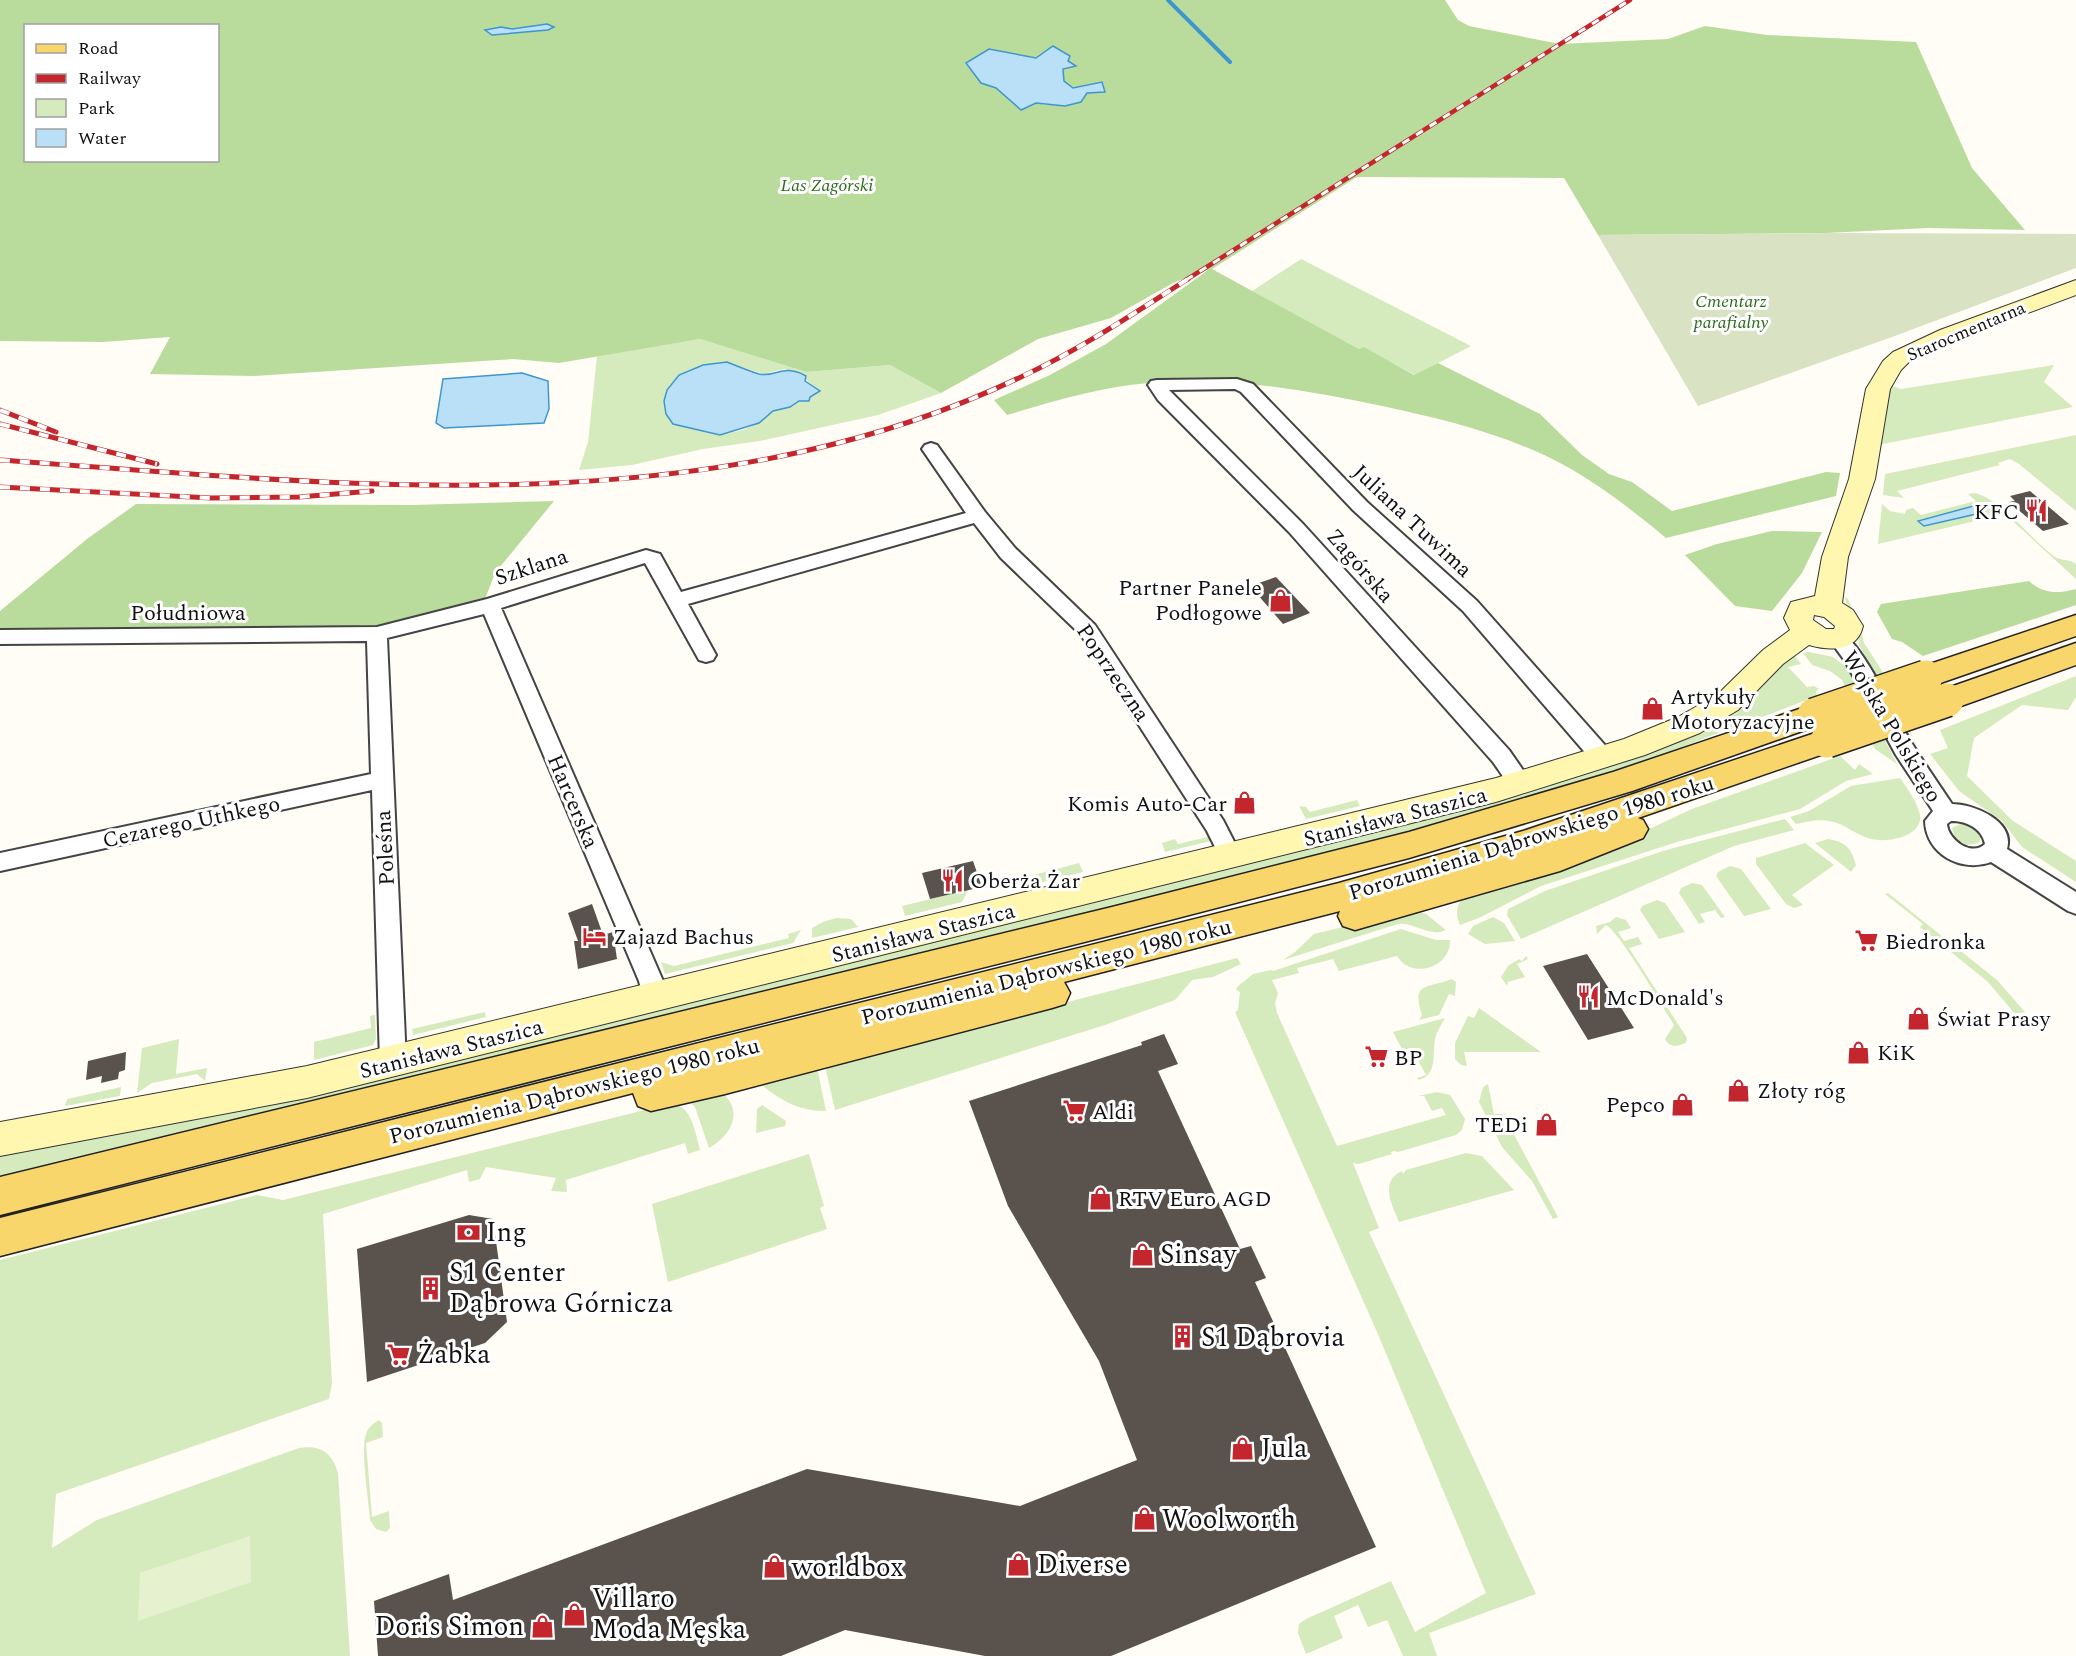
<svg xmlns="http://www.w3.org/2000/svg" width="2076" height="1656" viewBox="0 0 2076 1656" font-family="Spectral,serif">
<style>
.green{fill:#d5ebbd;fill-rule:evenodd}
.forest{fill:#b9dc9c;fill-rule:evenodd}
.cemetery{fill:#d9e3c4}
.pitch{fill:#e6f2cf}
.water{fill:#b9e0f7;stroke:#3f96cf;stroke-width:1.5}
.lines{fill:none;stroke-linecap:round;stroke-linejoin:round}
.stream{stroke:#3f96cf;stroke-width:4}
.building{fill:#5a524d}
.street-casing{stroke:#444;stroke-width:4}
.secondary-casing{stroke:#333;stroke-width:2}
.primary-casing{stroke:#222;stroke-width:3}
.street{fill:#fff;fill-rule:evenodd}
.secondary{fill:#fff6b0;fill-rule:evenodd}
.primary{fill:#f9d66b;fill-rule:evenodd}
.rail-far1-casing{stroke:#c4262e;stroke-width:4.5}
.rail-casing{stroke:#c4262e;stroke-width:5}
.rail-far1{stroke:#fff;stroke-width:3;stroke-dasharray:8;stroke-linecap:butt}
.rail{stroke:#fff;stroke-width:4;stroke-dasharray:10;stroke-linecap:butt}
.primary-bridge-casing{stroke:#222;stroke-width:36;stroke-linecap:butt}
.primary-bridge{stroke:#f9d66b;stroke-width:33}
.labels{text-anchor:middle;stroke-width:6;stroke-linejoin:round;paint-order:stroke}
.far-park-label{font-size:18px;font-style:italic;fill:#2f6b1f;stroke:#fff}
.far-street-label{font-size:18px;fill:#111;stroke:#fff}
.poi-label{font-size:22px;fill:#111;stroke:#fff;text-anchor:start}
.street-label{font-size:22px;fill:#111;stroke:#fff}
.near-poi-label{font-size:27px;fill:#111;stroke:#fff;text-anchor:start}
</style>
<rect width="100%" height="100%" fill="#fffdf5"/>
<!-- green -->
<path class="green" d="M1301,259l170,87 -56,29 -51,-27 -5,1 -107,-58z
M700,339l106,33 84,-7 51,28 -63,22 -118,26 -57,8 -71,16 -53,5 9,-28 9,-86zM741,367l23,7 20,-5 13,4 23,18 -27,12 -3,4 -17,4 -14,12 -16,7 -23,5 -11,-5 -26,-3z
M2054,365l-10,17 29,25 -195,38 12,-60 11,4z
M2076,435v76l-57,-47 -9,-5 -12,4 2,2 -103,26 7,7 -21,-3 2,-21z
M1975,493c29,8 55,46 80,64 7,4 15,2 21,7v15l-71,-65 -127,30 4,-40 8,7 15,3 1,-4 7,-2 8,7 55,-14 -8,-7z
M1845,597l3,2 12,27 4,17 17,26 36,77 -57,-99c-3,-6 0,-12 -2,-18 -3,-12 -12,-19 -13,-32z
M1809,652l24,5 16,12 48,95 -22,-15 -33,-69 -12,-9 -18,-6 -9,-12z
M1795,656l6,8 -13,3 19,20 7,-1 5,3 -3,2 1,5 -94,36 -3,-2 -2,3 -84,33 -3,-1 -3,3 -123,40 -398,102h-6l-2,2 -1099,272v-28l95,-18 2,-7 1479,-356z
M2076,676v21l-8,13 -46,-5 -48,33 -7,38 46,45 63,40v21l-54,-35 -20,-26 -43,-30 -29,-37 18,-6 -8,-18z
M1840,756l15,14 4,-6 14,10 -27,7 -46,28 -123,33 -136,44 -62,32 -19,7c-5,-12 -4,-20 5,-29l146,-49 81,-38z
M1900,778c7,10 18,25 20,37 3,22 -33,28 -48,24 -16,-3 -27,-16 -43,-18 -11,-2 -22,1 -33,3l-6,-7 19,-6 42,-25z
M1357,800l3,6 -54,13 -7,-13 7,1 4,5z
M1785,819l9,11 -60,16 -213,93 -14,-24 1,-6 37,-18 121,-41z
M1962,823l14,6 5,8 -2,6 -12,2 -12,-7 -3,-10z
M1210,831l5,6 -5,1 1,3 -46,11 -3,-9 13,-4 3,5 30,-7z
M1828,839c20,3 24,12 28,26l-5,7 -36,-29z
M1805,843l29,22 -42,30 11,10 -9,3 -8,-4 -30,-40v-6z
M1079,863l4,9 -48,12 -4,-3 -6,2 -3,-5z
M1730,866l11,3 30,40 -27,7 -28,-40 2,-4z
M1692,883l10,2 23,32 -4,1 -6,-8 -15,4 5,8 -6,2 -20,-31 2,-5z
M968,890l-6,12 -57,14 -3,-10z
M1888,893l109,87 28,32 -10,2 -27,-32 -68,-55 3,-3 -38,-30z
M1657,900l8,3 20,29 -26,7 -19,-29 2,-4z
M1411,910l15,4 20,16c-17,8 -31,-8 -48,-6l-115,36 12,-8 19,-18z
M1493,917l11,6 11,18 -30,3 -17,-10 5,-8z
M1616,917l10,3 5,8 -13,4 6,9 14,-4 4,7 -13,4 58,90 -1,5c-9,3 -15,6 -21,-4l9,-14c-12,-19 -53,-91 -68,-100l-9,9 -1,-8 14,-4z
M836,918l15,1 7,8 -46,11v-10l11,-6z
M1401,929l35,11h14c1,28 -39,40 -53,16l-58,15 -6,-12 -36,9 2,5 -27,7 6,13 -3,10 2,10 60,133 109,-31 -4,-7 -10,3 -8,-15h-6l19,-4 13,3 15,24 -3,11 -6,5 -58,17 -4,-1 -3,1 1,2 -33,10 -6,-1 26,65 -10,4 167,362 -107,39 8,23h-34l-16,-36 -19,7 -10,-22 -24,11 9,22 -37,16 -8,-21 1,-9 7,-5 85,-38 24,51 71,-39 -109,-261 -142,-320 3,-2 2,-18 -4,-2 1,-3 16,-13 18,-4 2,1z
M801,930l-8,13 -128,31 -4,-12 13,4 115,-28 -1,-4z
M1526,956l2,3 -11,5 8,13 -17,5 -1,4 -6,-9 7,-11 11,-7 3,2z
M1237,958l4,6 -28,13 -21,3 -17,20 -70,25 -270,85 -9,-40 4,-6z
M1452,979l4,3 -1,14 -6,-2 -10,21 -20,5 3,-5c-11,-33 4,-26 30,-36z
M1479,1008l62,44h-77l3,14 -6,-1 -6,-6v-16l13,-27 6,2z
M485,1012l1,5 -73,18 -1,-6z
M375,1015l1,24 -3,6 -59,15v-18l57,-14 -1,-12z
M1445,1018c-4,7 -9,15 -10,22 -3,15 3,34 -16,40l-2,-2 9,-3 -8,-15 -9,2 -16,-30z
M179,1039l-3,35 31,-6 -2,13 -8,-7 -45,9 -15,10 5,-45z
M816,1062l10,49c-27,1 -48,-12 -68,-29z
M1488,1084l6,30h9l55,103 -5,2 -21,-38 -30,-34 -23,-45 4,-15z
M121,1087l-1,9 -55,10 2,-7z
M721,1092c24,19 10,44 -12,56l-14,-41 -7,-7z
M669,1104c23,-1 26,28 31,46l-12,4 -3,-11 -119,37 1,12 -16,-1 5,-13 -70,-11 -6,12 -11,3 -2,-12 -144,44 9,169 -3,16 -273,95 -4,54 45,-28 202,-72c21,-3 33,4 39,25l12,183h-350v-396l257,-65 26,5z
M762,1105l24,16 -1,5 -29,7 1,-24z
M1466,1153l16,3 32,34 -115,32c-7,-16 -20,-41 3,-51l1,3 3,-4z
M809,1154l15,52 -4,2 7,21 -159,53 -16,-78z
M379,1420l3,3 1,14 -17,6 6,74 17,-6 1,17 -4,4 -10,-3 -6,-9c-1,-19 -10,-71 -4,-86 2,-7 8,-11 13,-14z"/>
<!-- forest -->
<path class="forest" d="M0,0h1445l13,20 11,6 91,18 108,-5 37,-13 62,9 149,7 56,126 53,62 -97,-2 -102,5 -228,2 -34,-57 -207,-1 -145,92 147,80 5,-2 50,28 24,-12 102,51 42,41 27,19 23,8 40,29 154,-39 14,1 -4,23 -170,42c-30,-25 -61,-49 -95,-69 -58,-33 -124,-49 -189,-63 -76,-16 -156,-30 -233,-23 -49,4 -95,18 -142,32l-13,-15 56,-25 56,-31 102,-74 -35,13 -62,35 -73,21 -97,54 -51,-28 -84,7 -106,-33 -141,24 -46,-4 -260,17 -103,-2 20,-37 -67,5 -103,-1zM26,26h192v134h-192zM989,49l86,17 -12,3 1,12 9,7 29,-6 3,9 -18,2 -40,12 -11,-2 -15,7 -54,-47z
M554,501l-59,72 -10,26 -105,29 -380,6v-23l87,-72 49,-35 277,1z
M1772,531l50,1 -20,41 -30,38 -37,-5 -50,-51 32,-11z
M2029,581c14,13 29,13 47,8v16l-153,51 -21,-14 -10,-3 -15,-27 4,-8z"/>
<!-- cemetery -->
<path class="cemetery" d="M1826,233l250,1v34l-184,69 -194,69 -100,-171z"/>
<!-- pitch -->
<path class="pitch" d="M250,1536l1,46 -113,39 2,-48z"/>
<!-- water -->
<path class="water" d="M547,24l7,3 -6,3 -56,5 -7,-5 16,-3 11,2z
M1053,46l17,10 -2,5 8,5 -13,3 1,12 9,7 29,-6 3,10 -18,1 -6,9 -16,4 -29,-3 -15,7 -25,-22 -15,-5 -15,-20 23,-14 47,9z
M727,362c10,4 22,9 32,12 16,4 24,-11 47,2l-1,5 15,10 -10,6 -1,4h-10l-9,6 -17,4 -14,12 -39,12 -47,-11 -7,-10 -2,-13 3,-11 12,-15 24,-10z
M522,373l26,8 1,28 -5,14 -100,5 -8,-5 7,-44z
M1977,505l8,7 -61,14 -6,-5z"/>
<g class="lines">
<!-- stream -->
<path class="stream" d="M1168,0l62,62"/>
</g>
<!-- building -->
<path class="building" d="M2030,491l39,33 -26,7 -34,-29 6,-1 -5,-5z
M1276,577l34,36 -27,11 -33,-38z
M973,861l9,26 -52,12 -8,-26z
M592,904l11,31 10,-3 4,27 -39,10 -4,-28h4l-10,-28z
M1587,954l47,74 -46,12 -45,-74z
M1164,1034l14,30 -20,7 82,178 11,-3 15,32 -11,4 121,265 -265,109h-126l-140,-26 -64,26h-403l-4,-55 75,-27 4,26 354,-131 213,37 117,-46 -38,-99 -91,-155 -39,-105 173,-56 -1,-3z
M126,1052l-1,18 -6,2 -1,7 -17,4 1,-7 -16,4 2,-19z
M469,1215l24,4 14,103 -22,21 -118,39 -10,-133z"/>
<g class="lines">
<defs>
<path id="street" d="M1237,379l16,5 114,118 110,99 134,151 3,6 -3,6 -8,2 -8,-2 -132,-153 -110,-101 -112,-118 -6,-3 -66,1 134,134 206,226 23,33 -3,6c-18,6 -26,-14 -36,-27l-204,-230 -131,-132 -10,-15 3,-4 6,-1z
M931,443l6,2 48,67 30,36 80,77 128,195 19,37 -3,6 -8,3 -8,-3 -16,-32 -126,-196 -80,-77 -27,-35 -286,81 28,51 -3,5 -7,2 -7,-2 -54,-97 -144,45 162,373 3,17 -3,7 -9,4 -9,-4 -6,-24 -155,-367 -97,24 19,424 -4,8 -9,3 -9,-3 -4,-8 -8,-272 -372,81v-18l371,-79 -4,-133 -367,3v-14l377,-3 110,-28 159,-49 14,4 21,38 285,-79 -44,-64 3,-4z
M1839,632c21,6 59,88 72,110 13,21 27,41 41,62 22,0 63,17 55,45l69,43v22l-8,-3 -77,-49c-30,11 -65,-8 -66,-41l8,-10 -37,-56 -51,-94 -16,-22 3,-5zM1951,821c15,0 31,7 34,23 -13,13 -37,-4 -38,-20z"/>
<path id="secondary" d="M2076,280v15l-120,45 -47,22 -8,8 -11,19 -15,90 -27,78 -6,46 11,7 10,16c-6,26 -33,25 -54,19l-26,19 -45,46 -38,23 -55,22 -149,47 -1189,296 -307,58v-34l307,-56 1189,-288 128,-39 54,-22 40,-23 45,-44 27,-20 -6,-12 7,-16 24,-6 7,-39 27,-78 17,-90 17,-28 10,-9 47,-22zM1814,615l10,2 11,9 -1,3h-8l-13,-9z"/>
<path id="primary" d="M2076,615v21l-150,52 -11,-3 -4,-8 4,-8z
M2076,643v22l-129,46 -11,-3 -4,-8 4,-8z
M1814,704l11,3 5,8 -5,8 -193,68 -223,67 -297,77 -1112,280v-38l1112,-270 297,-75 204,-60z
M1827,729l11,4 5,8 -5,8 -200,69 5,2 5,9 -5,9 -83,33 -205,59 -12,-4 -5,-10 2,-5 -276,71 6,11 -5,11 -13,4 -327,86 -74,17 -13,-5 -5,-13 -633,163v-38l1339,-335 184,-52z"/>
</defs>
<!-- street casing -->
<use href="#street" class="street-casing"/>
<!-- secondary casing -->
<use href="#secondary" class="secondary-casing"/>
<!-- primary casing -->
<use href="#primary" class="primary-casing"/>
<!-- street -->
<use href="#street" class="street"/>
<!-- secondary -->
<use href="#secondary" class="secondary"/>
<!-- primary -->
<use href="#primary" class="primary"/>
<defs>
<path id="rail-far1" d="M1186,280l444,-280"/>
<path id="rail" d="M0,410l56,22
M0,424l157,40
M0,460c340,24 705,69 1023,-84 58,-27 111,-63 165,-97
M0,487l211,11 88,-1 73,-6"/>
</defs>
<!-- rail-far1 casing -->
<use href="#rail-far1" class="rail-far1-casing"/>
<!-- rail casing -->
<use href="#rail" class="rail-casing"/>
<!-- rail-far1 -->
<use href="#rail-far1" class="rail-far1"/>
<!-- rail -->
<use href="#rail" class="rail"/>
<defs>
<path id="primary-bridge" d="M1814,715l112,-38
M1827,741l120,-41"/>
</defs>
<!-- primary-bridge casing -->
<use href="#primary-bridge" class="primary-bridge-casing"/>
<!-- primary-bridge -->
<use href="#primary-bridge" class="primary-bridge"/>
</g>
<!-- icons -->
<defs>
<symbol id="restaurant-bare" viewBox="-9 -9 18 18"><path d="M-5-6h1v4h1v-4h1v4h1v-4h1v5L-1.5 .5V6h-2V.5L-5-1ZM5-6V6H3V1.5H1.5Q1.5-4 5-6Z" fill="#c4262e" stroke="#fff" stroke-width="2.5" paint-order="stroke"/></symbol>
<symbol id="shop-bare" viewBox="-9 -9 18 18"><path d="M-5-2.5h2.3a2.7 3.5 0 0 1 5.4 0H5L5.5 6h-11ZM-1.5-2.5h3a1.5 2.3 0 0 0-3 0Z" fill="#c4262e" stroke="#fff" stroke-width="2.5" paint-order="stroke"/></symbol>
<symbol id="hotel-bare" viewBox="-9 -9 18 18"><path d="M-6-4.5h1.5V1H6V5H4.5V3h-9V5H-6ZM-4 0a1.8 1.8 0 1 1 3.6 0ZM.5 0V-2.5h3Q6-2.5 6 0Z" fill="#c4262e" stroke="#fff" stroke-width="2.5" paint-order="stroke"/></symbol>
<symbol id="supermarket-bare" viewBox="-9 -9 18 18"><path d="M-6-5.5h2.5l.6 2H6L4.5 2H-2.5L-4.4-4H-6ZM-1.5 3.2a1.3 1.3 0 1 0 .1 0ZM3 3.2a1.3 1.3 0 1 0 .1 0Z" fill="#c4262e" stroke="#fff" stroke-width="2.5" paint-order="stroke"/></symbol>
<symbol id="bank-bare" viewBox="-9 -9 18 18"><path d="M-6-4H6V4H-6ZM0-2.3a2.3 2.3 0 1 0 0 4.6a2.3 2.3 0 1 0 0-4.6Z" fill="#c4262e" stroke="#fff" stroke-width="2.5" paint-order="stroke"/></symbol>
<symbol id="building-bare" viewBox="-9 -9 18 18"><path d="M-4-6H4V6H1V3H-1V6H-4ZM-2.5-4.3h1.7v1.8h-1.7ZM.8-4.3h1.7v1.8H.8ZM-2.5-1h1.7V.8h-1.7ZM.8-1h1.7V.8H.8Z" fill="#c4262e" stroke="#fff" stroke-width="2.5" paint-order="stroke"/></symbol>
</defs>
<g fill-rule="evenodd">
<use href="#restaurant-bare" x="2020" y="494" width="33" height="33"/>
<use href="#shop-bare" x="1264" y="584" width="33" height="33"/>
<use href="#shop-bare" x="1636" y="692" width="33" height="33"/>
<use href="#shop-bare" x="1228" y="786" width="33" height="33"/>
<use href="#restaurant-bare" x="936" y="864" width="33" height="33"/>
<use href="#hotel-bare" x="578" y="920" width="33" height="33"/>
<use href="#supermarket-bare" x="1850" y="924" width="33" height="33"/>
<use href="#restaurant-bare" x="1572" y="980" width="33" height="33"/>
<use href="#shop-bare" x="1902" y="1002" width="33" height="33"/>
<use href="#shop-bare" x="1842" y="1036" width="33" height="33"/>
<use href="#supermarket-bare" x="1360" y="1040" width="33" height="33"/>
<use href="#shop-bare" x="1722" y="1074" width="33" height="33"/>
<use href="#shop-bare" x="1666" y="1088" width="33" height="33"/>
<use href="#supermarket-bare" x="1058" y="1094" width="33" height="33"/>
<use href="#shop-bare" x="1530" y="1108" width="33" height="33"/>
<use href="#shop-bare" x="1084" y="1182" width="33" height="33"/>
<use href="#bank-bare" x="452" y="1216" width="33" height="33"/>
<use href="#shop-bare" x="1126" y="1238" width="33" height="33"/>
<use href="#building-bare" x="414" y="1272" width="33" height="33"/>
<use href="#building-bare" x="1166" y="1320" width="33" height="33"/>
<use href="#supermarket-bare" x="382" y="1338" width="33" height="33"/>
<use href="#shop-bare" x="1226" y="1432" width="33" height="33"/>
<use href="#shop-bare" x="1128" y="1502" width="33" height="33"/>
<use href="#shop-bare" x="1002" y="1548" width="33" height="33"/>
<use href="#shop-bare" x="758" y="1550" width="33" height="33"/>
<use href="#shop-bare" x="558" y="1598" width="33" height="33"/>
<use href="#shop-bare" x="526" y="1610" width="33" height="33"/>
</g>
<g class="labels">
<!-- far-park labels -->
<g class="far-park-label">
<text x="827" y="191">Las Zagórski</text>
<text x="1731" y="307">Cmentarz<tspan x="1731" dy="21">parafialny</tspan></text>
</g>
<!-- far-street labels -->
<g class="far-street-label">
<text transform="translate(1966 331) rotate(-23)" y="6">Starocmentarna</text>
</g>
<!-- poi labels -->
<g class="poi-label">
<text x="2019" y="519" text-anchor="end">KFC</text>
<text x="1262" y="595" text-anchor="end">Partner Panele<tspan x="1262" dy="25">Podłogowe</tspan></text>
<text x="1670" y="704">Artykuły<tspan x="1670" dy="25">Motoryzacyjne</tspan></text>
<text x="1227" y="811" text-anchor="end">Komis Auto-Car</text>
<text x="970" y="888">Oberża Żar</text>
<text x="613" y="944">Zajazd Bachus</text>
<text x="1885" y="949">Biedronka</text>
<text x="1606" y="1005">McDonald's</text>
<text x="1937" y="1026">Świat Prasy</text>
<text x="1877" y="1060">KiK</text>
<text x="1394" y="1065">BP</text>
<text x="1757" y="1098">Złoty róg</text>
<text x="1665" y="1112" text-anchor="end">Pepco</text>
<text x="1092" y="1119">Aldi</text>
<text x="1528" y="1132" text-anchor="end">TEDi</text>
<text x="1118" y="1206">RTV Euro AGD</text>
</g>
<!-- street labels -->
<g class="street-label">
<text transform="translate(1413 520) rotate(43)" y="8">Juliana Tuwima</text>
<text transform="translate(1361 565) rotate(49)" y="8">Zagórska</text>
<text transform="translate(531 566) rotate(-18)" y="8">Szklana</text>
<text x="188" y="620">Południowa</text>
<text transform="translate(1114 672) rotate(56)" y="8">Poprzeczna</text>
<text transform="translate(1893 726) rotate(59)" y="8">Wojska Polskiego</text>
<text transform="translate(574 801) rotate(67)" y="8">Harcerska</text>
<text transform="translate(1395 816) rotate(-14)" y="8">Stanisława Staszica</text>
<text transform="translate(191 821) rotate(-12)" y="8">Cezarego Uthkego</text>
<text transform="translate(1531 837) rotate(-17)" y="8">Porozumienia Dąbrowskiego 1980 roku</text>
<text transform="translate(384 848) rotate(-93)" y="8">Poleśna</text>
<text transform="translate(923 932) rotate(-14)" y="8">Stanisława Staszica</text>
<text transform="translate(1046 971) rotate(-14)" y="8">Porozumienia Dąbrowskiego 1980 roku</text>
<text transform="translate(451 1048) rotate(-14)" y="8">Stanisława Staszica</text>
<text transform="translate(574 1090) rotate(-14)" y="8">Porozumienia Dąbrowskiego 1980 roku</text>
</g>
<!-- near-poi labels -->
<g class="near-poi-label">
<text x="486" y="1241">Ing</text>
<text x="1160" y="1263">Sinsay</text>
<text x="449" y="1281">S1 Center<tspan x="449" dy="31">Dąbrowa Górnicza</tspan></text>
<text x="1201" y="1346">S1 Dąbrovia</text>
<text x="417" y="1363">Żabka</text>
<text x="1261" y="1457">Jula</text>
<text x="1162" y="1528">Woolworth</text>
<text x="1037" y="1573">Diverse</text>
<text x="792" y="1576">worldbox</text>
<text x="592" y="1607">Villaro<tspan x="592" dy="31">Moda Męska</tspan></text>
<text x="524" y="1635" text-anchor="end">Doris Simon</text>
</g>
</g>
<!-- legend -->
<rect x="24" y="24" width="195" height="138" fill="#ffffff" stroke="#a0a0a0" stroke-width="1.5"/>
<rect x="36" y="44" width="30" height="9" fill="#f9d66b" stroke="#a0a0a0" stroke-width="1.5"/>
<text x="78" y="54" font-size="18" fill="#111111">Road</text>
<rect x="36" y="74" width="30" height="9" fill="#c4262e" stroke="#a0a0a0" stroke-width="1.5"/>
<text x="78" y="84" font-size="18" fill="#111111">Railway</text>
<rect x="36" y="99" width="30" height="18" fill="#d5ebbd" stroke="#a0a0a0" stroke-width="1.5"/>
<text x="78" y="114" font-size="18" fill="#111111">Park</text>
<rect x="36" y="129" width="30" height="18" fill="#b9e0f7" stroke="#a0a0a0" stroke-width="1.5"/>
<text x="78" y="144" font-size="18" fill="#111111">Water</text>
</svg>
